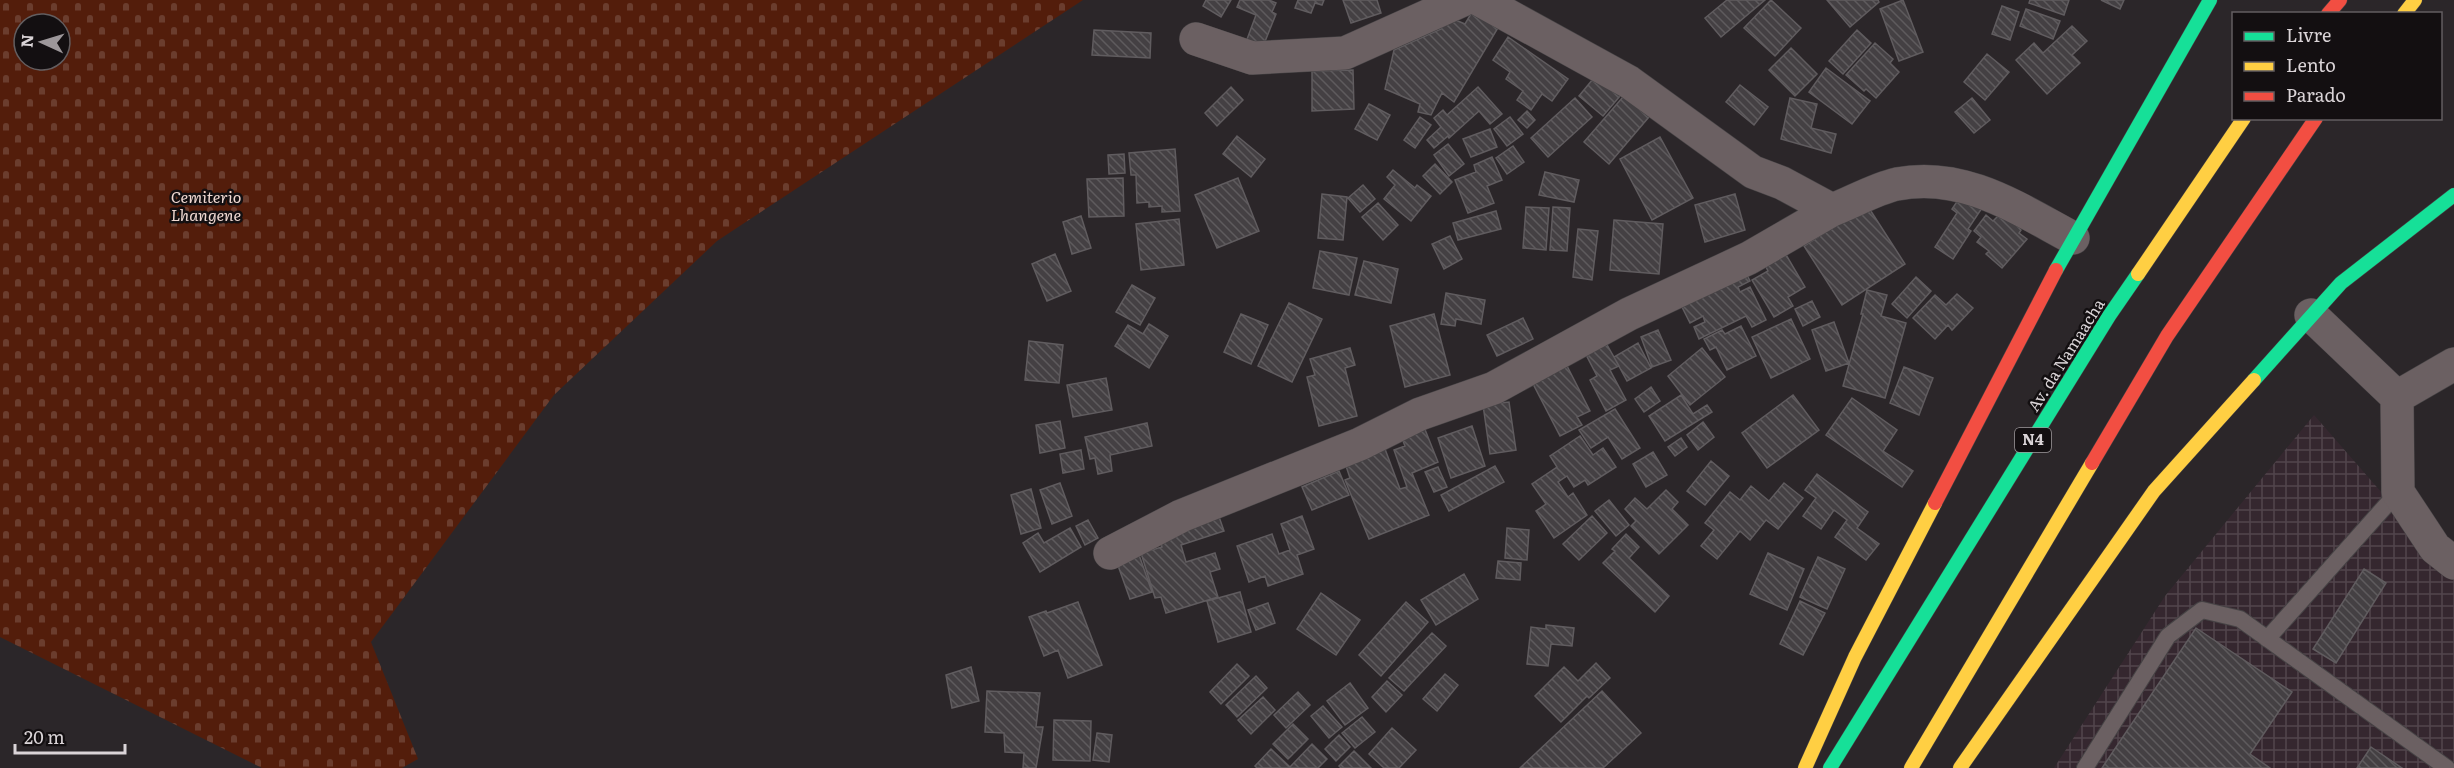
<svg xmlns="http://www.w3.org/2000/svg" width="2454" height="768" viewBox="0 0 2454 768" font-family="Literata,serif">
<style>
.industrial{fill:url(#industrial-grid)}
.cemetery{fill:url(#cemetery-stones);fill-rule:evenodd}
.building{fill:url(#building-back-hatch);stroke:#605c5f;stroke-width:1.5}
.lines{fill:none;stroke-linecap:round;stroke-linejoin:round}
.lane-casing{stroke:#464345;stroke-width:18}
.street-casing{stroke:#464345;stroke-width:34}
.fast-casing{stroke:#464345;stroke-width:15}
.slow-casing{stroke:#464345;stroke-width:15}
.jam-casing{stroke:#464345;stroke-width:15}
.lane{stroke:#6b6062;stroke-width:16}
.street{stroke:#6b6062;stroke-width:33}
.fast{stroke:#16e098;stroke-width:14}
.slow{stroke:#ffcf43;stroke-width:14}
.jam{stroke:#f24e42;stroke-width:14}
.labels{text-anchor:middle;stroke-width:5;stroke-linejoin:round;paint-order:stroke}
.shield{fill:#130f11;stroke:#9e999c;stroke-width:1.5}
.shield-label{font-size:15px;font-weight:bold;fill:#dad4d7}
.park-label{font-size:16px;font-style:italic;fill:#f0d9d2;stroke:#130f11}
.street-label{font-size:16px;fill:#dad4d7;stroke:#130f11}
</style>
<defs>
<pattern id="industrial-grid" width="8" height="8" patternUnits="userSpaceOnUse" patternTransform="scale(1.5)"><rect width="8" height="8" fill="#35272f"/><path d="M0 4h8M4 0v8" fill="none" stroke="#52454c"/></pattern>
<pattern id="cemetery-stones" width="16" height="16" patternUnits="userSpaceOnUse" patternTransform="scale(1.5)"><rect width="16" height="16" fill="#531d0b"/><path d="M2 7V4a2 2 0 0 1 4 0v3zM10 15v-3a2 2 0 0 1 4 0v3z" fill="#6b3d2e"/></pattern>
<pattern id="building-back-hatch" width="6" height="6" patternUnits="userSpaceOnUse" patternTransform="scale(1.5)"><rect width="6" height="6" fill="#444043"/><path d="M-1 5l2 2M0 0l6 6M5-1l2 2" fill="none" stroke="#5e5b5d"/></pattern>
</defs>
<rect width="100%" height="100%" fill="#2b2629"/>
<!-- industrial -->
<path class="industrial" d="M2314,415l102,117 38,24v212h-400l111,-172z"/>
<!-- cemetery -->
<path class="cemetery" d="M0,0h1083l-366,241 -163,154 -183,247 47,117 -16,9h-140l-262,-131zM24,24h36v36h-36z"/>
<!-- building -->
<path class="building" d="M1206,0h25l-10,17 -18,-11z
M1240,0h29l7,3 -4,9 4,2 -14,35 -16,-7 10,-27 -19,-8z
M1298,0h26l-2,5 -7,-2 -4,10 -16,-5z
M1343,0h34l4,13 -30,10z
M1727,0h38l-44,37 -16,-19z
M1771,0l30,28 -26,28 -31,-28z
M1827,0h51l1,2 -29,25z
M1903,0l20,52 -24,9 -19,-52z
M2030,0h39l-5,15 -35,-12z
M2101,0h23l-4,9z
M2002,6l17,6 -9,28 -18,-6z
M2026,9l34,12 -7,18 -33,-13z
M1472,12l27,14 -45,76 -12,-9 -11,22 -13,-3 2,-8 -35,-15 9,-39 47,-21 5,-13 19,8z
M2072,26l15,15 -15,14 8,8 -33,31 -31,-34 18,-17 9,10z
M1094,30l57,3 -1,25 -58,-3z
M1857,30l14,13 -28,31 -14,-13z
M1508,37l60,42 -16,22 -10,-7 -11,16 -14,-10 6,-9 -17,-12 4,-7 -17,-12z
M1875,43l18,16 -3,4 9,9 -23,26 -10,-9 -2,2 -18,-16z
M1791,48l26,26 -22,22 -26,-26z
M1987,54l22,18 -24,28 -21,-18z
M1602,68l24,21 -23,27 -24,-20z
M1826,68l44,33 -18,23 -43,-32z
M1353,70l1,39 -42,2v-40z
M1740,85l28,22 -14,18 -28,-23z
M1231,87l12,13 -26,26 -12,-13z
M1478,87l24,27 -12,10 -11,-13 -30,27 -1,-2 -14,12 -7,-8 14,-13 -7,-9 9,-8 4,5z
M1629,90l25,21 -45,53 -25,-22z
M1575,98l17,19 -44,40 -17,-19z
M1790,98l27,6 -6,24 25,6 -5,19 -50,-14z
M1972,98l18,22 -16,13 -19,-21z
M1369,104l21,11 -13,25 -22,-11z
M1527,111l8,9 -8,8 -9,-8z
M1420,117l11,8 -16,23 -11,-8z
M1510,117l13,17 -16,12 -13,-17z
M1490,129l7,18 -26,10 -8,-18z
M1237,136l28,23 -14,18 -28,-23z
M1660,137l33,61 -41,22 -32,-61z
M1448,144l16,20 -15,12 -15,-21z
M1513,146l11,16 -17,12 -11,-16z
M1175,149l5,62 -18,1v-6l-13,1v-5l-12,1 -1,-28h-5l-2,-22z
M1124,154l1,19 -16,1 -1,-19z
M1492,157l10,23 -15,6 7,17 -26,10 -13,-33 21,-8 -2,-7z
M1435,164l17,18 -12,12 -17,-18z
M1393,170l22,18 2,-3 14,11 -20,25 -27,-22 11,-14 -8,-8z
M1545,172l34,8 -5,22 -35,-7z
M1123,178l1,38 -35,1 -2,-38z
M1238,178l21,53 -42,17 -22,-53z
M1363,185l12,14 -15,13 -12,-14z
M1964,191l20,14 -16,24 3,2 -18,28 -18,-12 22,-34 -5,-4z
M1322,194l25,3 -4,43 -25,-2z
M1735,194l10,36 -40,12 -10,-37z
M1378,203l20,22 -15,15 -21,-23z
M1867,205l38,59 -63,41 -38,-59z
M1526,207l23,1 -3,42 -23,-2z
M1553,207l17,1 -3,43 -17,-1z
M2004,210l17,20 -2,3 8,6 -25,29 -16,-14 3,-3 -12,-9 4,-5 -7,-6 12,-16 7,6z
M1496,211l5,18 -43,11 -5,-17z
M1081,216l10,32 -19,6 -9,-32z
M1179,219l5,46 -43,5 -5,-46z
M1614,220l49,4 -4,50 -49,-4z
M1578,229l20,2 -6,49 -19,-3z
M1450,236l12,23 -18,10 -12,-25z
M1320,251l37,7 -8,37 -36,-7z
M1785,253l20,34 -17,10 5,9 -19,11 -22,-37 16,-9 -3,-6z
M1055,254l16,37 -24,10 -15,-37z
M1364,261l34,8 -7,34 -36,-8z
M1742,265l8,16 -12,6 2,5 10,-5 16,33 -14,7 -6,-11 -47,23 -5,-12 11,-5 -2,-6 -13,7 -11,-22z
M1916,277l15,14 -24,27 -15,-14z
M1132,285l23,13 -15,27 -24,-13z
M1867,290l20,5 -6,21 25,7 -21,75 -42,-12 20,-72h-2z
M1446,293l39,7 -4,24 -25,-5 -1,7 -14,-2z
M1957,294l16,14 -21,22 -4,-5 -13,14 -22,-21 22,-23 11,10z
M1812,301l8,16 -17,9 -8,-17z
M1289,303l33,16 -30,63 -34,-16z
M1241,314l27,11 -17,39 -27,-12z
M1434,314l16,61 -45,12 -15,-61z
M1523,318l10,21 -36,17 -10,-21z
M1791,319l19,40 -39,19 -19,-41z
M1834,322l15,41 -23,8 -14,-41z
M1149,324l19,12 -19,32 -34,-22 13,-21 15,9z
M1741,326l15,30 -29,14 -11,-23 -6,3 -6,-11 18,-9 3,4z
M1658,330l13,30 -19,7 -11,-30z
M1602,336l17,30 -9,4 16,30 -20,11 -16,-31 7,-4 -15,-29z
M1029,341l34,4 -4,38 -34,-3z
M1638,343l13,25 -24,13 -13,-24z
M1350,348l5,17 -10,3 12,48 -38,10 -12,-49 8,-2 -5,-16z
M1702,348l23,29 -35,28 -22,-29z
M1564,360l26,51 -13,6 5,8 -22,11 -30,-58z
M1904,367l29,11 -14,37 -29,-12z
M1106,378l6,32 -39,7 -6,-32z
M1651,387l9,14 -16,11 -9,-13z
M1681,395l12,19 14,-9 5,7 -47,29 -16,-25z
M1793,395l26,35 -52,38 -25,-35z
M1852,398l45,32 -14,21 30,20 -11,16 -76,-52z
M1509,402l7,48 -26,4 -7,-49z
M1615,409l25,39 -18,11 -14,-22 -17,11 -12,-18z
M1060,421l5,27 -25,5 -4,-28z
M1703,422l11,15 -16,13 -11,-15z
M1147,423l5,23 -42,9 2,16 -14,3 -3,-16 -5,1 -5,-22z
M1472,426l13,40 -34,12 -13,-40z
M1424,427l14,35 -26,11 17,42 -60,24 -24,-59 5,-2 -7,-21 39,-16 18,48 7,-2 -13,-37 11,-4 -4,-10z
M1580,436l13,19 10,-7 13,19 -28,18 -3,-5 -11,7 -7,-11 -9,6 10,15 5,-4 14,22 -33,23 -18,-27 10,-7 -14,-20 25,-17 -7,-11z
M1681,438l6,9 -12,9 -7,-9z
M1081,450l3,19 -21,4 -3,-19z
M1653,452l14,23 -21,12 -13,-23z
M1711,461l18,15 -24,29 -18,-14z
M1495,466l9,16 -55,29 -8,-16z
M1438,467l9,20 -13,5 -9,-20z
M1339,471l10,24 -37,15 -10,-23z
M1817,474l51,38 -11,16 22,16 -13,16 -31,-23 12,-17 -13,-10 -13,19 -18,-13 13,-18 -11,-8z
M1060,483l12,33 -20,8 -12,-34z
M1784,483l19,15 -25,31 -12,-9 -16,20 -10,-9 -23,28 -16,-13 13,-16 -9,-7 25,-31 10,8 11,-14 18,15z
M1031,489l10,39 -20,6 -10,-39z
M1666,490l12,12 -6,7 16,16 -29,29 -28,-28 5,-5 -11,-12 10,-11 12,11z
M1609,500l20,25 -13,11 -21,-25z
M1217,511l7,20 -43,14 5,17 29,-9 5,16 -10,3 8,25 -52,16 -5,-16 -6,1 -14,-45 21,-6 -5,-17z
M1302,516l12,33 -17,6 6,19 -35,12 -3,-10 -16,6 -12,-36 35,-12 7,20 11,-4 -9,-26z
M1592,516l15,17 -28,27 -16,-16z
M1088,520l10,18 -13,7 -9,-19z
M1070,528l11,19 -41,25 -17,-29 15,-10 6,10z
M1507,528l22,2 -2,30 -22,-2z
M1626,534l13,13 -10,11 40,38 -14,16 -52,-49 12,-12 -3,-2z
M1138,552l14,40 -22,7 -14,-39z
M1768,553l36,16 -17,41 -37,-16z
M1818,557l27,12 -18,40 -27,-12z
M1498,561l23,2 -1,17 -24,-2z
M2364,569l22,14 -50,80 -23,-14z
M1464,574l14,25 -42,26 -15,-25z
M1240,592l11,40 -33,10 -11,-41z
M1321,593l39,27 -24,35 -39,-26z
M1800,601l25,12 -22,42 -23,-11z
M1078,602l24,63 -34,13 -10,-28 -14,6 -15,-39 17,-6 1,2z
M1406,602l22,20 -47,54 -22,-21z
M1268,603l7,20 -19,7 -8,-20z
M1546,625l28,3 -2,18 -21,-2 -3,22 -21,-2 4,-37 15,2z
M2196,628l96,64 -42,62 20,14h-168z
M1432,633l14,13 -42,45 -15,-13z
M1596,663l14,15 -21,20 -2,-2 -26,26 -26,-26 29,-29 14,14z
M1237,664l12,12 -28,28 -11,-12z
M971,667l8,34 -27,7 -6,-33z
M1445,674l13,11 -21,26 -14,-12z
M1256,676l11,12 -30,29 -11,-12z
M1387,681l15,14 -16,17 -14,-15z
M1350,683l18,25 -23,17 -18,-24z
M987,691l53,2 -4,34h7l-7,41h-13l1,-15 -19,-1 -1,-19 -19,-1z
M1602,691l39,42 -38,35h-83z
M1298,692l12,13 -24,23 -12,-13z
M1263,697l12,13 -24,24 -13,-14z
M1323,706l19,21 -13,11 -18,-22z
M1362,717l13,15 -20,16 -13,-15z
M1054,720l37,1 -1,40 -37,-1z
M1293,724l15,15 -20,20 -15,-15z
M1392,728l24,22 -17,18h-15l-15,-14z
M1097,733l15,2 -3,27 -16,-2z
M1339,735l11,12 -14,14 -11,-12z
M1312,744l15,15 -9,9h-61l-2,-2 16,-17 19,18z
M2371,747l31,21h-45z
M1354,751l17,17h-30l-2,-2z"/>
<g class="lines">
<defs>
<path id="lane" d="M2267,639l131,-147
M2085,768l83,-132 34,-26 38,9 207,149"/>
<path id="street" d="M1480,0l149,82 124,90 29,11 50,27c21,-8 43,-21 65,-26 66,-13 120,24 176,54
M1196,39l56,19 93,-5 118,-53
M2311,315l86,82 1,95 37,56 19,15
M2397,397l57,-33
M1110,553l71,-37 179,-72 60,-30 74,-26 135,-74 120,-56 83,-48"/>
<path id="fast" d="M2056,270l154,-270
M2254,380l87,-97 113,-88
M1830,768l279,-452 29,-42"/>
<path id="slow" d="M2404,14l11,-14
M2138,274l106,-156
M1805,768l50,-111 80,-154
M1911,768l181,-305
M1960,768l194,-277 100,-111"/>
<path id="jam" d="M2328,14l12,-14
M2092,463l75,-127 149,-218
M1935,503l121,-233"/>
</defs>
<!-- lane casing -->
<use href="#lane" class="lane-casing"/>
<!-- street casing -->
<use href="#street" class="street-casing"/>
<!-- fast casing -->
<use href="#fast" class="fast-casing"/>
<!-- slow casing -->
<use href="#slow" class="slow-casing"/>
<!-- jam casing -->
<use href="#jam" class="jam-casing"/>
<!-- lane -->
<use href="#lane" class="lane"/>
<!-- street -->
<use href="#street" class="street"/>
<!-- fast -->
<use href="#fast" class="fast"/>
<!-- slow -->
<use href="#slow" class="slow"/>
<!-- jam -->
<use href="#jam" class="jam"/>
</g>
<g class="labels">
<!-- shield labels -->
<rect class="shield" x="2015" y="428" width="36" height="24" rx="4.5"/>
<g class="shield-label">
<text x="2033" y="445">N4</text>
</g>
<!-- park labels -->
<g class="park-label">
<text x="206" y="203">Cemiterio<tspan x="206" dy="18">Lhangene</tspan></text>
</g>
<!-- street labels -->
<g class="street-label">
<text transform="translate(2066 355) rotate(-58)" y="6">Av. da Namaacha</text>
</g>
</g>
<!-- legend -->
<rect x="2232" y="12" width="210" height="108" fill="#130f11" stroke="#635e60" stroke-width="1.5"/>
<rect x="2244" y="32" width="30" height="9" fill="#16e098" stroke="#635e60" stroke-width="1.5"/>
<text x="2286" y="42" font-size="18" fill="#dad4d7">Livre</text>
<rect x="2244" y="62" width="30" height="9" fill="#ffcf43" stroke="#635e60" stroke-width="1.5"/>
<text x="2286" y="72" font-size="18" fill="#dad4d7">Lento</text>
<rect x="2244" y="92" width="30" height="9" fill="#f24e42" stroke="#635e60" stroke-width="1.5"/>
<text x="2286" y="102" font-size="18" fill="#dad4d7">Parado</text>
<!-- north arrow -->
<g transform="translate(42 42) rotate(274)"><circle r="28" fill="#130f11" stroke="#635e60" stroke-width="1.5"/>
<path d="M0-4.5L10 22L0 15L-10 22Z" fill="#9d979a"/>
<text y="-9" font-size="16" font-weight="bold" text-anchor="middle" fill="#dad4d7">N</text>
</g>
<!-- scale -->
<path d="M15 744v9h110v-9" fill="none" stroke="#dad4d7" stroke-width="3"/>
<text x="24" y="744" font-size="18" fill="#dad4d7" stroke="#130f11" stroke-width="4.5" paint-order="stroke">20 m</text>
</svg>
